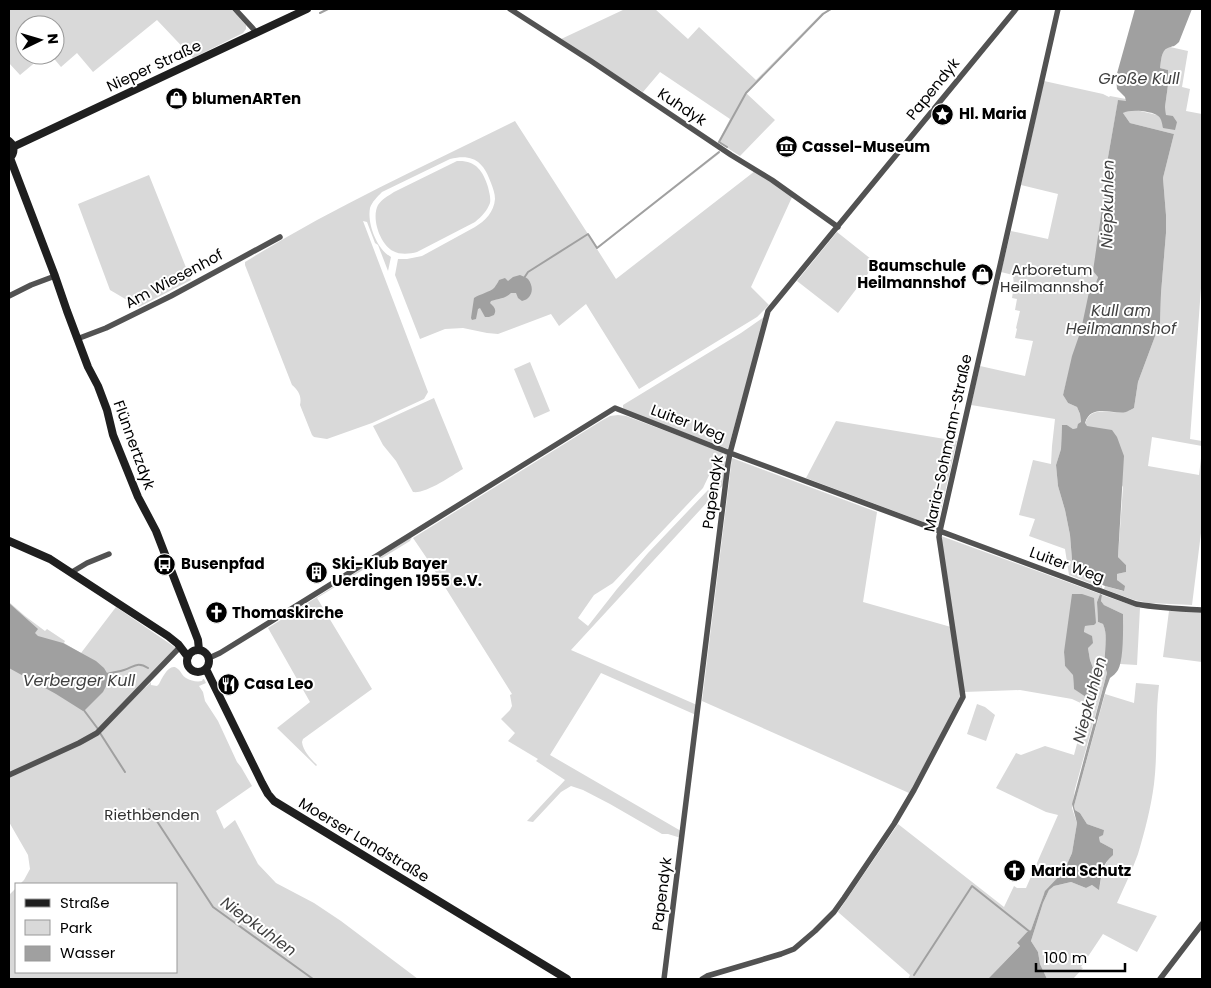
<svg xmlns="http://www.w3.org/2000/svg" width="1211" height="988" viewBox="0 0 1211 988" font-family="Poppins,sans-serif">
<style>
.green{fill:#d9d9d9;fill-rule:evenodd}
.water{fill:#a0a0a0}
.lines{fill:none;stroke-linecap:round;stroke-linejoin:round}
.stream{stroke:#a0a0a0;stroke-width:2}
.street{stroke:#525252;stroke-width:5.5}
.secondary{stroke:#1f1f1f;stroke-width:8}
.labels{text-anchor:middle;stroke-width:4;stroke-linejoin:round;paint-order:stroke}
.street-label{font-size:15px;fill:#000;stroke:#fff}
.poi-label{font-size:15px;font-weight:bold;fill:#000;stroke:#fff;text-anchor:start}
.park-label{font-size:15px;fill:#303030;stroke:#fff}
.water-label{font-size:16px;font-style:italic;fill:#414141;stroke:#fff}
</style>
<rect width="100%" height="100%" fill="#fff"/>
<!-- green -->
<path class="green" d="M9,9h222l15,16v4l-3,4 -50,25 -36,-38 -64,52 -16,-19 -16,14 -10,-12h4v-30h-30v30h19l-24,20 -11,-12z
M625,9h30l33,30 11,-12 57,53 66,-67 7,-4h4l-9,5 -78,79 29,27 -35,36 -22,-14 12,-23 -70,-47 -17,20 -84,-52z
M1170,47l18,4 -6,36 8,2 -4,22 16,3v160l-12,165 12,2v5l-50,-9 -4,29 51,9 3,-25v75l-10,80 -43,-2 -15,-3 -30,-11 1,-3 18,5 -6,-11v-6l9,-2v-7l-8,-8 5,-70 -38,-63c6,-21 27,-8 42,-13 2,0 5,-2 7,-3l4,-26 22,-59 1,-30 5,-60v-18l-3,-37 11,-44 -44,-11 -7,-10 4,-3h9l21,5 3,3 17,4 -4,-6h-7l-1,-9 3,-22v-15l-8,-2c1,-8 1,-18 10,-21z
M1044,81l59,13 6,3 1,-1 16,3v2h-8l-11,62 -9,114 -25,79 -10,39 5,8 9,4 3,7 1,9 -4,5 -4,1 -6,-4h-5l-1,24 -5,16 2,21 7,24 5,25 3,37 29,12v4l-33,-13 -4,-26 -36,-13 6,-17 -16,-4 14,-55 18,4 1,-18 3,-27 -84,-14 9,-39 45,10 8,-35 -18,-3 2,-9 -1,-1 4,-17 -5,-1 2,-11 -5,-1 2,-12 -1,-11 -12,-3 10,-41 37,8 10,-45 -37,-9z
M515,121l82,127 122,-96 1,1 -123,96 19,30 139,-108 38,24 -42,92 18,18 -12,12 -118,72 -53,-85 -27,22 -8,-12 -53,20 -11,-1 -24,-5 -18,1 -25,10 -25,-64 3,-16h9l15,-3 53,-29c10,-6 19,-15 20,-28 0,-5 -2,-11 -4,-16 -7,-21 -18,-30 -41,-24l-68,33c-5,5 -10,10 -12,16 -3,16 7,41 21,49l-3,14 -10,-26 -3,-2 -8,-21 -4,-1 65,171 -4,7 -52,24 -45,16 -13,-2 -2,-2 -12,-30c2,-9 -2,-15 -8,-20l-47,-120v-3c86,-54 180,-96 270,-141z
M457,161c18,-1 26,9 31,26 1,5 3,10 2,16 -3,8 -8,13 -15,19l-58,30c-7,2 -17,3 -24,-1 -13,-7 -22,-33 -15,-46 4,-6 10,-9 16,-13z
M149,175l42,105 -52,27 -29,-17 -32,-86z
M837,232l39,31 -38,50 -41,-32z
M764,317v3l-36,129 -104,-39 -1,-3v-2l118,-72z
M530,362l20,49 -16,7 -20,-49z
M434,398l29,71c-12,7 -37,25 -50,23l-17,-31 -13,-16 -10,-19z
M618,415l8,1 101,38 -1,4 -13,4 -1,7 -9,19 -90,95 -19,12 -16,23 10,8 29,-37 31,-36 60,-63 5,-8 6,-18 3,-2 6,-1 -4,23 -153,166 126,55 -1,10 -95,-42 -51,82 131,76v7l-13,-4h-6l-52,-30 -27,-14 -12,-4 -10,6 -28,30 -6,-1 38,-41 -29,-19 2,-2 -30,-18 7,-8 -14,-14 9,-9 2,-4 -2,-11 2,-1 -84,-134 -15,-22 188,-117 9,-5z
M836,421l121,20 -20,86 -131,-49z
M732,458l145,54 -14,90 88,25 11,70 -53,96 -207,-92z
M941,536l159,58 -3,8 1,20 5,2c7,16 -1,31 4,49l-32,116 -3,19 5,15 -5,30 -8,18 -20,23 -13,36 -4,2 -10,12 3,2 -32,33h-80l2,-4 -72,-63 60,-88 106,83 10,-21 3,2h9l32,-73 -12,-3 -50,-24 20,-35 5,2 24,-9 29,9 13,-49 -15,-7 -52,-9 -56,2zM1094,598v27l-9,1 -1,7 8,4 -4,11 2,12 8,21 -24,8 -1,-15 -8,-8 -1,-14z
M412,537l-2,4 -93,57 55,91 -69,50 -1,3c1,9 9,17 15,23l-1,1 -39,-38 33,-26 -42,-74z
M1102,595l38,13 -3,57 -17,-1 3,-50 -19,-9 -3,-4z
M9,602l16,14 20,15 2,-2 18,12 -1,2 17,10 35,-46 60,41 -32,40 2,-1 5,-5v3l6,1 2,-2c3,-6 11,-23 19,-15 3,2 4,7 8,9 5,3 11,4 16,3l1,-2h1l2,4 -7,3 4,6 2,9 13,20 19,41 4,5 11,19 -36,25 8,18 11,-9 23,44 18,19 38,20 27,18 77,58h-409v-84l7,-7v84h160v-88h-156l4,-4 6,-11 -2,-14 -19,-33z
M1169,611l33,1v50l-39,-5z
M1136,683l23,2c-4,32 -1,66 -5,99 -3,23 -9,47 -16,70 -6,17 -14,33 -21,49l40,13 -20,36 -34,-18 -22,33 2,1 -10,11h-26l-7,-15 -2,-12 -7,-11 12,-38 6,-13 5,-4 17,-4 15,6 6,-3 7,4 4,-19 10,-21 -13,-7 -1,-5 5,-7 -17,-6 -7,-11 -5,-3 -1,-4 31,-112 29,9z
M977,704l8,3 10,8 -9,26 -19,-7z"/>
<!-- water -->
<path class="water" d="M1135,9h57l-13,33c-6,6 -5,3 -11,6 -7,2 -7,14 -8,20l8,2v15l-3,22 1,8 7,1 4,6 -2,8 -12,-2c-1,-4 -1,-9 -5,-12 -6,-5 -28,-7 -35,-3l7,10 44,11 -11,44 3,37v18l-5,60 -1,30 -22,59 -4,26c-2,1 -5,3 -8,4 -13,3 -35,-9 -41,11l2,3 25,4 5,7 7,19 -6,101 8,8v7l-9,2v6l8,6 -1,5 -19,-5 -32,-14 -3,-37 -5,-25 -7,-24 -2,-21 5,-16 1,-24h5l6,4 4,-1 1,-4 3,-2 -1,-8 -3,-7 -9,-4 -5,-8 9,-39 9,-26 8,-38 4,-1 5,-14 -5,-6 11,-76 3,-32 11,-63 8,1 -1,-4 -8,-8 -1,-12z
M520,275c2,1 6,2 8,4 7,9 4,20 -6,22l-4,-3 -2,-5h-5c-6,6 -12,5 -20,8l-1,2c4,4 7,6 4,12l-5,2h-4l-5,-9 -2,1 -2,10 -4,1 -1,-2 3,-20c6,-4 16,-6 20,-10 1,-1 5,-7 5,-8l6,-2 3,3 5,-4z
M1072,594h10l12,4 2,25 -2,2 -9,1 -1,6 8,4 1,7 -5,5 2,12 8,21 -3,15 -9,1 -12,-8 -1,-14 -8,-9 -1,-14z
M1100,594l2,1 -1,6 3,4 19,9c0,13 1,45 -5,56 -2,3 -5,6 -8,8l-4,11 -32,117 1,4 5,3 7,11 17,6 -1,5 -4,2 1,5 13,7v6c-12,10 -11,20 -14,35l-7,-5 -6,3 -15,-6 -17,4 -5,4 -6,13 -12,38 7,11 2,12 7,15h-59l32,-33 -3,-3 10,-11 4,-2 14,-39 19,-20 8,-18 5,-30 -5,-19 35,-131c-6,-16 3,-33 -4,-49l-5,-2 -1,-20z
M9,603l29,26 -3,4 3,3 25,7 33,18 8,7 6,10 -7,14 -18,18 -2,1 -27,-17 -47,-26z"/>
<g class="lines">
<!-- stream -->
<path class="stream" d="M320,13l8,-4
M727,147l-8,-5 27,-49 77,-79 8,-5
M524,278l4,-6 60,-38 9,14 122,-96
M107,674c6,-2 12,-2 17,-4 10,-3 13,-9 24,-2
M83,709l15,20
M100,733l25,39
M149,809l64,98 100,72
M914,975l58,-89 58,46"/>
<!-- street -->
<path class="street" d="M235,9l22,24
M510,9l81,52 140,94 41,25 66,47
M9,296l22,-11 24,-9
M77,339l29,-11 65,-32 109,-59
M72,572l15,-9 22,-9
M209,658l11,-5 395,-245 115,45 406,151c22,4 44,5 66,6
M9,775l70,-32 18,-10 83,-86
M664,979l64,-515 2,-11 38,-142 248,-302
M702,979l5,-3 74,-22 13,-5 21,-18 19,-19 10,-14 50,-74 20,-34 49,-93 -24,-160 1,-6 118,-522
M1160,979l42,-55"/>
<!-- secondary -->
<path class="secondary" d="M9,141c6,5 6,12 0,18
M13,147l294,-138
M10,158l45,118 12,35 21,56 10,19 9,24 6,25 25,62 18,34 42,109 1,10
M9,541l41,18 118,77 10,8 10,13
M187 661a11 11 0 1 1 22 0a11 11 0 1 1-22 0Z
M206,669l56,114 6,11 6,7 293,178"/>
</g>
<!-- icons -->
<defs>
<symbol id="shop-disc" viewBox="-11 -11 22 22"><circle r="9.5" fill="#000" stroke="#fff"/><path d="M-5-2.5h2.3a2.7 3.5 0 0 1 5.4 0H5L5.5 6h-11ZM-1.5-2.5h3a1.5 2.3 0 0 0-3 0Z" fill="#fff"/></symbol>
<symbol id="sight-disc" viewBox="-11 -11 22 22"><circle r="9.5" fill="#000" stroke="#fff"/><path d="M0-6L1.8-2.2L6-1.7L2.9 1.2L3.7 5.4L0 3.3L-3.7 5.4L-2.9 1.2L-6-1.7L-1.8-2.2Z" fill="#fff"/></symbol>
<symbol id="museum-disc" viewBox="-11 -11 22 22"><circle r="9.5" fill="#000" stroke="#fff"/><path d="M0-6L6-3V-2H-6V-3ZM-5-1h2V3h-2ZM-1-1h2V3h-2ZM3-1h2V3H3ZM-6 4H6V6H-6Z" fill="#fff"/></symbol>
<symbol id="bus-disc" viewBox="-11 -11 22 22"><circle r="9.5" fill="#000" stroke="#fff"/><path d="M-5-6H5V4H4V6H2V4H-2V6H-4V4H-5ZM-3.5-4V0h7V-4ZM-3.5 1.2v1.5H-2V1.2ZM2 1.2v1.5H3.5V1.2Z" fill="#fff"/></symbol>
<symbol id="building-disc" viewBox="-11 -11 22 22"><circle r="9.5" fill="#000" stroke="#fff"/><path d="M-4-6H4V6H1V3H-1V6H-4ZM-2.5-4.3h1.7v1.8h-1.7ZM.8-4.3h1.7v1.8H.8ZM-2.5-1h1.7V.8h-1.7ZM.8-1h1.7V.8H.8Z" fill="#fff"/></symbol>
<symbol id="church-disc" viewBox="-11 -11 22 22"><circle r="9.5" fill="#000" stroke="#fff"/><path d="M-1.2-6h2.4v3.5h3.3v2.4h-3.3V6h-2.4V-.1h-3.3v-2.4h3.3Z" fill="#fff"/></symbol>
<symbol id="restaurant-disc" viewBox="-11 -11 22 22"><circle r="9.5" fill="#000" stroke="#fff"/><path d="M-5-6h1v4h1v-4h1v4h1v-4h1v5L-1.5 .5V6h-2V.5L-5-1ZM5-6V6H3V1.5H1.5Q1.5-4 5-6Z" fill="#fff"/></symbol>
</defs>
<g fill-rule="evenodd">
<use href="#shop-disc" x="164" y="86" width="25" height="25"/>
<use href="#sight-disc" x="930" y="102" width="25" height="25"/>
<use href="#museum-disc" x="774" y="134" width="25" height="25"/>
<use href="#shop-disc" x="970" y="262" width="25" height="25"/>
<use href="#bus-disc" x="152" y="552" width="25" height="25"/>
<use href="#building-disc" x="304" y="560" width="25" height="25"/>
<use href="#church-disc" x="204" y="600" width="25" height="25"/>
<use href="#restaurant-disc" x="216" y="672" width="25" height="25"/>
<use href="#church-disc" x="1002" y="858" width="25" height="25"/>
</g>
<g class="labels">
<!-- street labels -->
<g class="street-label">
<text transform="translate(154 66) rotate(-25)" y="5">Nieper Straße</text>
<text transform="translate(933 89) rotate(-51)" y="5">Papendyk</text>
<text transform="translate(682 107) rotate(34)" y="5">Kuhdyk</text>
<text transform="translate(174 279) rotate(-28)" y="5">Am Wiesenhof</text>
<text transform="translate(688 423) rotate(21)" y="5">Luiter Weg</text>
<text transform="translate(948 443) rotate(-78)" y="5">Maria-Sohmann-Straße</text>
<text transform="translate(134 445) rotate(70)" y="5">Flünnertzdyk</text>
<text transform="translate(713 492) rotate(-82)" y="5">Papendyk</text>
<text transform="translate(1067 565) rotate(20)" y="5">Luiter Weg</text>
<text transform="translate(364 840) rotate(31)" y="5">Moerser Landstraße</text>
<text transform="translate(662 894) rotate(-83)" y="5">Papendyk</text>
</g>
<!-- poi labels -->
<g class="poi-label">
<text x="192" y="104">blumenARTen</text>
<text x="959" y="119">Hl. Maria</text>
<text x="802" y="152">Cassel-Museum</text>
<text x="966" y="271" text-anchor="end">Baumschule<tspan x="966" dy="17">Heilmannshof</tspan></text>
<text x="181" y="569">Busenpfad</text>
<text x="332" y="569">Ski-Klub Bayer<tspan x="332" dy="17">Uerdingen 1955 e.V.</tspan></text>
<text x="232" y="618">Thomaskirche</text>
<text x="244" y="689">Casa Leo</text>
<text x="1031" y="876">Maria Schutz</text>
</g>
<!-- park labels -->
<g class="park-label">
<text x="1052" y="275">Arboretum<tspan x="1052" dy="17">Heilmannshof</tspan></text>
<text x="152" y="820">Riethbenden</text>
</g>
<!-- water labels -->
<g class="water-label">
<text x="1139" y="84">Große Kull</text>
<text transform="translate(1107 204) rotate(-89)" y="6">Niepkuhlen</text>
<text x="1121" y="316">Kull am<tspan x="1121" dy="18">Heilmannshof</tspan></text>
<text x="79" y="686">Verberger Kull</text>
<text transform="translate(1089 700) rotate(-75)" y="6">Niepkuhlen</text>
<text transform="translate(259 926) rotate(36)" y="6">Niepkuhlen</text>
</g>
</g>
<!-- border -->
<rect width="1211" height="988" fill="none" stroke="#000000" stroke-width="20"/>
<!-- legend -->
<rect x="15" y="883" width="162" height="90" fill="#ffffff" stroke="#999999"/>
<rect x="25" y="899" width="25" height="8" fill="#1f1f1f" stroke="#999999"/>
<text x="60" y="908" font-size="15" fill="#000000">Straße</text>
<rect x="25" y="920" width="25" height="15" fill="#d9d9d9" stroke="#999999"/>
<text x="60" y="933" font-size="15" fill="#000000">Park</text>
<rect x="25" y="946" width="25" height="15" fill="#a0a0a0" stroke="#999999"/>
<text x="60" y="958" font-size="15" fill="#000000">Wasser</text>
<!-- north arrow -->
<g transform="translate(40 40) rotate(85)"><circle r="24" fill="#ffffff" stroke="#999999"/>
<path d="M0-4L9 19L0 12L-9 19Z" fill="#000000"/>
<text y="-8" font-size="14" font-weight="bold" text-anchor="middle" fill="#000000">N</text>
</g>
<!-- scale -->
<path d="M1036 963v8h89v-8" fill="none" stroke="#000000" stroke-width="2.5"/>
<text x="1044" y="963" font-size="15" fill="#000000" stroke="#ffffff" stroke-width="4" paint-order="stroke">100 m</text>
</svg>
